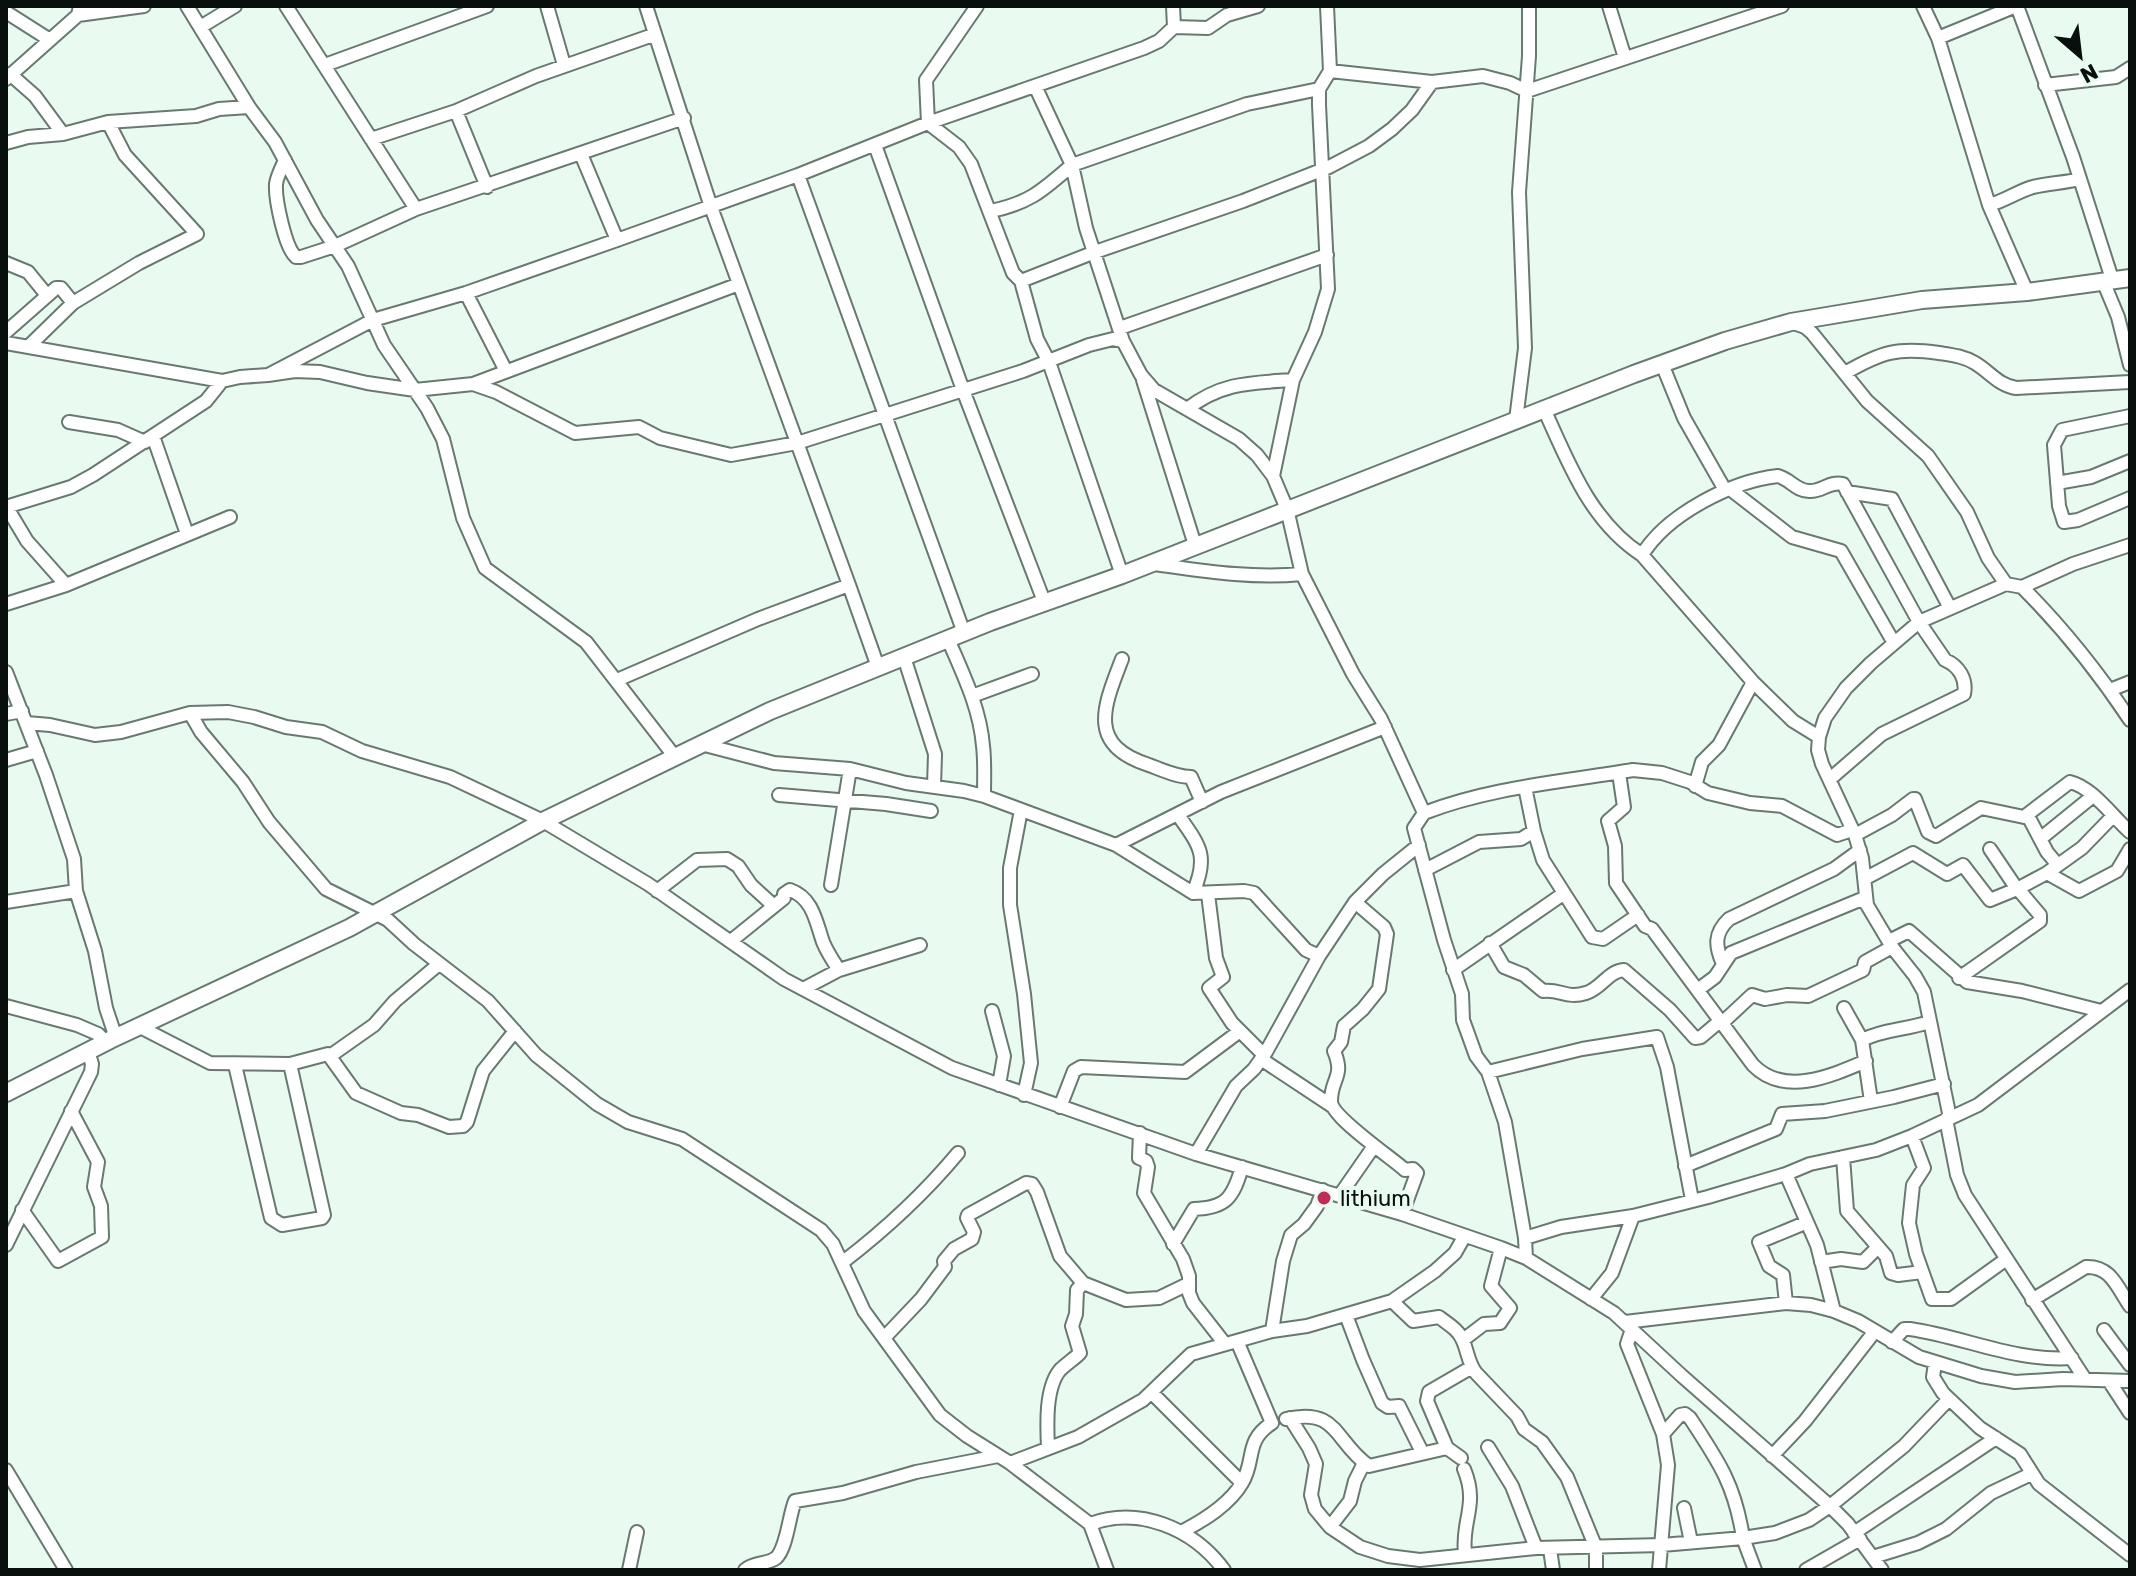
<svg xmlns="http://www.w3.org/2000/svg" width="2136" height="1576" viewBox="0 0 2136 1576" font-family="Rubik,sans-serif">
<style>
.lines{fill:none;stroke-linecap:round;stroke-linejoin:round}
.street-casing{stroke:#697970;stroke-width:16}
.secondary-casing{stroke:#697970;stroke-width:20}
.street{stroke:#fff;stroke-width:12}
.secondary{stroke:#fff;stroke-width:16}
.poi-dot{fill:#bd2d56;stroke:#e9fbf0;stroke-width:3}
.labels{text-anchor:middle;stroke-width:8;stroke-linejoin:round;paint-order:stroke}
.poi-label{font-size:22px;fill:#090f0c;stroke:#e9fbf0;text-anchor:start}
</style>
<rect width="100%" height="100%" fill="#e9fbf0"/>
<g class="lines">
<defs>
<path id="street" d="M187,6l62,101 26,35 42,78 31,46 36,79 43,63 16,31 20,79 22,50 101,74 89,115
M286,6l130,203
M547,6l17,59
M646,6l65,201 138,378
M977,6l-51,74 2,43 31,24 12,17 42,109 8,8 74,-29 148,-51 86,-34 40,-21 23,-17 20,-19 20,-28
M1173,6l1,21 34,1 19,-13 31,-9
M1327,6l3,65 102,11 51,-6 27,7 17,8 255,-85
M1609,6l16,52
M1923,6l15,32 51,167 38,87
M2017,6l56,151 39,122
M6,12l44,28
M78,15l66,-9
M202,26l33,-20
M1938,38l78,-32
M325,65l162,-59
M10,74l25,22 28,38
M6,79l72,-64 2,-9
M2045,85l71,-8 14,-9
M1035,86l37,79 175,-61 72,-15
M371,139l85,-28
M6,143l22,-6 35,-3 45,-12 88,-6 23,-7 30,-2
M875,145l88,245 82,214
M581,154l36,86
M285,160c-3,7 -8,16 -9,24 -1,15 9,64 20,73h5l34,-11 81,-37 268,-91
M798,175l166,458
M487,187l-31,-76 80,-35 117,-41
M1989,205c16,-4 29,-14 44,-18 16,-4 31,-4 47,-8
M991,211c39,-8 52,-21 81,-46l14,63 37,113
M6,263l22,9 18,22
M1021,281l16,58 12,23 73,213
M2103,281l15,36 12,48
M466,293l40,78
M1791,322l14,5 7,6 55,68 61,55 39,56 21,46 18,26 16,3 51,-23 57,-19
M1120,328l207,-73
M6,332l50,-44h5l12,15
M6,343l216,38 18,-4 28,-2 105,-55 93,-27 151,-53 181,-65 130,-52 216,-75 15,-7 15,-14
M29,346l44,-43 66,-40 58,-29 -72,-79 -17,-33
M1662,364l22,54 41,72
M1845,373c36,-21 53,-26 94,-20 13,2 24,3 36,10 15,9 23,22 41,25l114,-6
M268,375l27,-4 25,1 47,11 48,7 58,-6 23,8 79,41 64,-6 21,11 71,17 66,-12 226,-72 66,-26 24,-6 10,2 18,34 13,15 85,49 18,16 16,21 14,33 15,65 51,100 28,45 43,94 -10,15 30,112 18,54 1,26 13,36 12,16 17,50 20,116 1,20
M1143,380l52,165
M473,384l266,-100
M1187,409c35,-27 64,-26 106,-29
M1544,409c25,55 46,112 98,146l111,127 40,39 26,16
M2130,416l-68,14 -8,15 5,61 5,16 14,-2 52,-22
M1516,420l9,-72 -6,-156 10,-136v-50
M69,422l49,8 27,12
M153,436l34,98
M1273,476l20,-96 22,-48 13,-43 -9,-184v-16l11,-18
M2057,483l34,-6 39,-16
M1730,489l62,48 49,14 53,92
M1847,492l45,7 58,109
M6,506l21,35 39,44
M6,507l65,-20 22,-12 113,-74 16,-20
M1642,555c25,-41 90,-74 136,-79 12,3 18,15 31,15 13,1 20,-10 34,-7l76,138 26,38c14,6 22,19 19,34l-82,40 -52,45
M1154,564c50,7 98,15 148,10
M2022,587c41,41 76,85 108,133
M6,604l60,-19 164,-68
M948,639c15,35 32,69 35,107 2,16 1,34 1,50
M904,657l31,97 -1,33
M1122,659c-18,47 -36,86 27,106 13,5 28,12 42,12l11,25
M6,672l40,103 28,84 2,32 19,60 11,57 10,30
M617,680l141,-61 91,-34 29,82
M2110,690l20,-8
M972,696l60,-22
M190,713l11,19 42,50 26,40 57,67 62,31 26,24 74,57 48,54 61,49 31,18 54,17 139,91 12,14 31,67 76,104 27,21 43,27 80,61c49,-18 103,4 134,46
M6,714l16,-3
M27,723l23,2 45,10 26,-3 69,-19 38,-1 26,5 32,10 36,5 40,19 88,26 93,44 105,63 136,95 168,89 244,86 206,60 99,34 25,10 88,55 68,63 148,130 18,18 34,46
M701,744l73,19 76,6 56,14 58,8 20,5 132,49 77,48 51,-2 10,2 52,57 13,6 36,-54 28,-28 36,-29
M6,760l31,-9
M1619,773l5,34 -16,14 7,25 1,37 29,43 7,3 101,136c31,32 78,11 113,-4
M1695,786l7,-24 17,-17 34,-63
M1525,787l9,44 9,29 49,77 11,2 35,-24
M779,795l107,9 45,7
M1021,810l-11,58v37l14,89 7,69 -7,32
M1424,813c67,-26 138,-31 209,-43l29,3 28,9 18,11 42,10 32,3 55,29 15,-5
M1178,815c22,31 31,41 15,78
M2028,816l19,36 10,12
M1855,835l37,-20 21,-16h2l13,33 8,4 45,-28 43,9 46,-35c22,5 43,35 60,50
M2040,839l53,-43
M1116,845l105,-53 164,-65
M1990,849l27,40
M1425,870l54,-28 42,-3 13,-8
M2047,873l35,-25 31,-32
M1866,878l47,-25 34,21 16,-9 27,35 27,-11 30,-16 32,18 38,-20 13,-22
M831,885l19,-116
M657,891l40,-31 30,-1 11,7 13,19 23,21
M1208,894l8,64 7,19 -14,11 23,35 32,32
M6,902l70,-11
M1355,902l29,25 3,7 -8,55 -16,20 -19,17 -3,16 -7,9c11,26 -3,27 -3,50 0,16 61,57 74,69l8,-1 4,4 -15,41
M731,941l53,-43v-4l6,-4c23,8 26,32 33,52 4,10 10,19 16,28
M1889,941l20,-10 58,51 55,9 79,20
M1490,943l14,24 20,8 19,16c18,-2 23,8 43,2 15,-4 22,-22 38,-23l46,40 25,28 6,-1 19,-16
M1723,964c-8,-18 -9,-31 6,-45l105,-50 26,-19
M1453,970l110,-76
M1959,978l81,-57v-6l-22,-26
M803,989l36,-19 81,-25
M1699,989l16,-12 16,-24 131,-54 5,6
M6,1006l71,19 21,9 8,8
M1844,1008l18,32 9,61
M992,1011l12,45 -5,29
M1722,1023l30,-28 13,4 22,-4 21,1 55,-26 2,-8 27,-15
M140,1027l70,36 80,1 38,-10 28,39 45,20 17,2 31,12 14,-1 4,-4 16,-51 32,-40
M1862,1040c22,-11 44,-10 67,-18
M330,1056l44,-31 21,-24 44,-37
M1261,1059l71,47
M235,1065l36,153 11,7 40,-7 2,-3 -34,-151
M1488,1072l94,-23 75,-12 10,30 25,133
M1060,1107l14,-36 7,-4 104,5 55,-41
M1950,1118l-26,-126 -9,-16 -23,-29 -25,-42 -5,-47 -7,-23 -33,-71 -4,-14 1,-13 6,-19 21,-30 25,-25 48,-41 87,-38
M1946,1119l11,56 8,20 120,184
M1140,1133l-1,25 7,3 2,6 -4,26 39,66 6,17v17l4,10 32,41
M1912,1136l12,32 -11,17 -4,38 7,31 16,45h19l54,-39
M1196,1154l40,-68 18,-17 12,-17 53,-96
M1843,1157l4,54 39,45 5,17 7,2 24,-3
M1685,1166l91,-37 6,-15 43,-3 69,-14 50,-13
M1786,1174l31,71 17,66
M1340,1195l34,-49
M22,1210l36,51 44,-24 -1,-31 -7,-19 4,-25 -27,-51
M1525,1238l36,-11 72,-11 75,-19 78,-23 24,-10 66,-14 36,-14 66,-31 152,-115
M1173,1244l21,-35c32,-1 39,-11 48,-42
M6,1245l85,-173 1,-8 -4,-13
M843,1262c43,-33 80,-67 115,-109
M1821,1262l20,-3 22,3 14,-14
M1591,1299l21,-26 21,-57
M2032,1300l54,-33c25,-1 31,20 44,39
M1392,1301l21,20 26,-4c9,7 20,13 24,24 5,11 5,22 13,32l41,43 7,13 18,13 25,35 29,71v22
M1786,1303l-3,-28 -14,-9 -10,-24 46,-19
M1346,1315l17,45 19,43 6,4 11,-1 23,46
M1625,1322l161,-19 25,2 23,6 24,10 61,36 62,19 34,6 48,-3 67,2
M1632,1329l-5,15 36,90 5,31 -9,105
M2104,1330l26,35
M1272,1331l11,-70 8,-26 13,-11 13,-18 6,-16
M884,1338l37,-39 24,-32 -1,-6 10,-12 18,-10 2,-7 -7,-14 1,-3 58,-32 6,1 5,8 23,64 23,27 43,17 33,-2 29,-14
M1463,1340l21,-16 16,-1 10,-15 -19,-22 10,-38
M1892,1342l12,-13h6c55,8 105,33 162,29
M1935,1363l-2,14 10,16 37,35 40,26 19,30 91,71
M2109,1381l21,32
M1152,1393l90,90
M1290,1418l19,30 7,16 -5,31 4,14 15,18 30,20 28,9 32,4 116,-12 126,-3 81,-7 12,32
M1286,1419c53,-12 48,23 83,47l78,-18 14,10
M1663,1434l17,-19 5,-1 5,4c29,44 45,67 53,120l32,-5 34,-13 21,-14 74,-60 45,-47
M1488,1447l24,39 24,62
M1048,1448c-1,-22 -3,-60 12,-78 6,-6 14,-11 20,-17l-8,-27 4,-12 1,-24 6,-7
M1447,1448l-20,-47 2,-9 43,-25
M1772,1456l33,-35 70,-90
M1010,1463l68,-26 65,-37 48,-46 81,-23 35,-5 85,-25 43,-30 20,-18 9,-16
M1464,1469c15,36 -3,52 1,84
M6,1470l60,100
M1684,1508l7,34
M1090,1524l17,46
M1330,1527l20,-26 5,-20 9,-18
M1183,1531c21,-11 46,-26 59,-48 14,-23 2,-42 30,-60l-35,-82
M1854,1533l142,-95
M1550,1549l3,21
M1873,1557l45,-14 28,-14 45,-36 40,-19
M629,1570l8,-38
M745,1570c9,-8 21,-5 31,-12 11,-10 13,-43 19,-57l48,-8 73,-21 82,-16
M1806,1570l54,-31"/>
<path id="secondary" d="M6,1093l104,-53 239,-112 194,-107 227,-110 220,-89 132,-47 512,-201 91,-33 66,-19 131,-22 105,-8 103,-14"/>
</defs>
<!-- street casing -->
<use href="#street" class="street-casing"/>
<!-- secondary casing -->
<use href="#secondary" class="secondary-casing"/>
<!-- street -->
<use href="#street" class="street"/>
<!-- secondary -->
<use href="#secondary" class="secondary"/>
</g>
<!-- markers -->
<circle class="poi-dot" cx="1324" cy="1198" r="8"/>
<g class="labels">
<!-- poi labels -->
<g class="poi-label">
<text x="1340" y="1206">lithium</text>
</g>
</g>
<!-- border -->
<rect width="2136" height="1576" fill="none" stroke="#090f0c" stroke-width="16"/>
<!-- north arrow -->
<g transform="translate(2080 56) rotate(152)" stroke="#e9fbf0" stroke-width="6" paint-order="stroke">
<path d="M0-6L14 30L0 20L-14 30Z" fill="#090f0c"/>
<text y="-12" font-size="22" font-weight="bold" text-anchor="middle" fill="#090f0c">N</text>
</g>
</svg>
